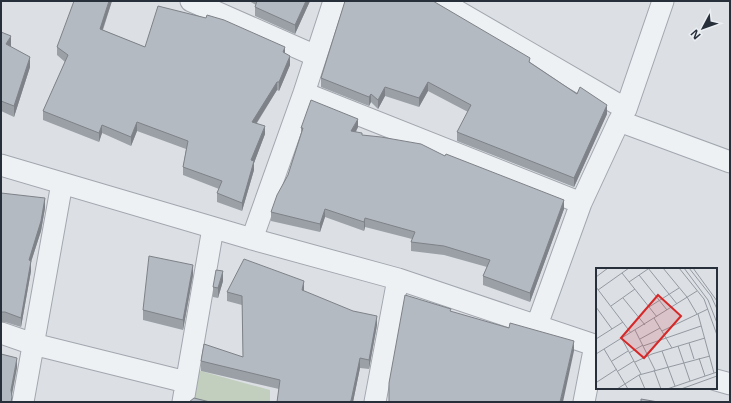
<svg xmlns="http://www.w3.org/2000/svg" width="731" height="403" viewBox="0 0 731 403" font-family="'Open Sans',sans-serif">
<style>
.green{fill:#c3cfbe}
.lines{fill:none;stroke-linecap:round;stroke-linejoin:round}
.minor-casing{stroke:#a2a7af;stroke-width:23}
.minor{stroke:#eef1f4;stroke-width:21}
.wall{fill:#9ba0a7}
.shaded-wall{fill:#7e8288}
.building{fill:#b4bac2;stroke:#7e8288}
.inset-road{fill:none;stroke:#9499a1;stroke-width:1}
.view{fill:#d62828;fill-opacity:0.15;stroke:#d62828;stroke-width:2}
.inset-edge{fill:none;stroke:#272f3b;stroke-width:2}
</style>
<rect width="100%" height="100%" fill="#dce0e5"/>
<!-- green -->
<path class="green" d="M197,370l73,20v12h-76z"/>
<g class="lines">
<defs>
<path id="minor" d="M191,1l125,55
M440,1l186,108
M304,93l277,110
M619,121l111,41
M1,165l251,74 146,40 199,67
M252,239l52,-146 30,-92
M537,325l44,-122 38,-82 7,-12 37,-108
M1,333l32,11 153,38
M716,380l14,4
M23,402l39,-219
M183,402l30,-174
M375,402l23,-123
M584,402l11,-57"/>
</defs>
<!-- minor casing -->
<use href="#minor" class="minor-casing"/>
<!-- minor -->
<use href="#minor" class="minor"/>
</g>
<!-- wall -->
<path class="wall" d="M112,1l-9,29 42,17 140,7 5,11 -11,26 -2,-1 -20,33 8,11 -11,29v7l-12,41 -25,-9v-9l2,-4 -36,-14v-8l3,-18 -49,-18 -6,15 -29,-13 -3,9 -56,-22v-9l22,-49 -8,-7v-8z
M249,1h61l-15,33 -40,-18v-9l1,-2z
M434,2l96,60 77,52 -33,73 -117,-46v-9l11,-20 -40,-21 -9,16 -34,-11 -7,13 -7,-7 -2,4 -48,-19v-9z
M1,32l10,14v1l19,20 -16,50 -13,-6z
M358,127l-2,5 6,3 83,21 119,53 -34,93 -47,-17v-9l4,-9 -43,-12 -33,-4v-9l1,-3 -47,-12 -1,4 -39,-14 -5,15 -49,-11v-9l17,-37 13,-42v-5z
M1,193l44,15 -4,23 -10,31v9l-10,56 -16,-5h-4z
M193,275l-10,55 -40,-10v-10z
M223,281l-5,17 -5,-1v-10z
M304,291l73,34 -8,44 -9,-1 -7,34h-76l2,-13 -78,-18v-10l42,-4 -1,-52 -15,-4v-9z"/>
<!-- shaded-wall -->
<path class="shaded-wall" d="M109,1h3l-12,36v-8z
M306,1h4l-15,33v-9z
M11,36v10l-5,9v-11z
M285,47v9l-2,-4z
M290,56v9l-11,26v-9z
M30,57v10l-16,50v-11z
M277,82v8l-25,40v-8z
M428,82v9l-9,16v-9z
M385,87v9l-7,13v-9z
M371,94v8l-2,4v-9z
M607,105v9l-33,73v-9z
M358,119v8l-7,13v-9z
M137,122v9l-6,15v-9z
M102,125v8l-3,9v-9z
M265,126v8l-11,29v7l-12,41v-8l9,-43z
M45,198v10l-4,23 -10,31v9l-10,56v-9l8,-58z
M564,200v9l-34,93v-9z
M325,209v8l-5,15v-8z
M365,218v9l-1,4v-9z
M193,265v10l-10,55v-10z
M223,271v10l-5,17v-10z
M304,281v10l-2,8v-9z
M377,316v9l-8,44v-9z
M574,341v10l-11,51h-3z
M17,358v10l-6,32v-10z
M360,358v10l-7,34h-2z"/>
<!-- building -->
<path class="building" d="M74,1h35l-9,28 45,18 13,-41 48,12 1,-3 17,5 61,27 -2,5 7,4 -11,26h-2l-25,40 13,4 -14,34 3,1 -12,42 -25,-10 5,-12 -39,-14 5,-26 -51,-19 -6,15 -29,-12 -3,8 -56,-22 25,-56 -11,-8z
M257,1h49l-11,24 -40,-18z
M345,1h88l97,57 -1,4 48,32 3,-7 27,18 -33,73 -117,-46 14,-27 -43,-23 -9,16 -34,-11 -7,13 -7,-6 -2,3 -48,-19z
M1,32l10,4 -5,8 24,13 -16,49 -13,-5z
M311,100l47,19 -7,12 11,2v2l19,2 40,7 24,12 1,-2 118,46 -34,93 -47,-17 7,-16 -46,-14 -33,-4 4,-10 -50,-14 -1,4 -39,-13 -5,15 -49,-12 6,-17 11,-20 15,-47h-2z
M1,193l44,5 -4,23 -12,39 2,1 -10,57 -16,-6h-4z
M149,256l44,9 -10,55 -40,-10z
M244,259l60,22 -2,9 51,21 24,5 -8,44 -9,-2 -9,43h-1v1h-73l3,-22 -79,-19 3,-17 39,13 -1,-61 -15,-4z
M216,270l7,1 -5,17 -5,-1z
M405,295l46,14 -1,2 59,17 1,-5 64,18 -14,61h-171v-19z
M1,354l16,4 -6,32 1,7 -1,5h-10z
M194,398l16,4h-21z
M641,399l17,3h-17z"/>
<!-- overview -->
<g transform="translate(596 268)">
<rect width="121" height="121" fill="#dce0e5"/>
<path class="inset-road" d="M52,0l29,36M67,0l24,29 10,17M83,0l25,31 13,36M88,0l24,32 9,23M93,0l22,28 6,13M97,0l24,33M26,5l35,44M43,7l28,35M0,9l12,-9M33,14l19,-13M0,19l35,46M2,22l31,-22M27,30l22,27M15,38l24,-17M0,39l16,22M53,39l30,-19M102,46l16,59M58,50l18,30M39,62l20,40M66,63l46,-22M0,71l27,-17M26,71l19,35M44,71l20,-11M93,75l5,16M47,78l58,-20M82,78l12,35M8,81l24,40M66,83l13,35M33,85l14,-8M0,86l101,-63M103,90l6,18M16,93l16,-10M39,94l17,-8 53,-16M58,102l7,19M22,103l16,-10M43,107l6,14M1,114l20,-13M21,121l22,-14 71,-19M71,121l50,-17M85,121l36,-13"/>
<path class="view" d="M62,27l23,21 -37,42 -23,-20z"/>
<rect width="121" height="121" class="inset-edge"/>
</g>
<!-- border -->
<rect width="731" height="403" fill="none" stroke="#272f3b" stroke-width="4"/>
<!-- north arrow -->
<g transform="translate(703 28) rotate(229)" stroke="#ebeff3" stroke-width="3" paint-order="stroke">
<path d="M0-3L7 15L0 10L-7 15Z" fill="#272f3b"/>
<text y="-6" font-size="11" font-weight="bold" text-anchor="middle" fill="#272f3b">N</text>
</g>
</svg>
